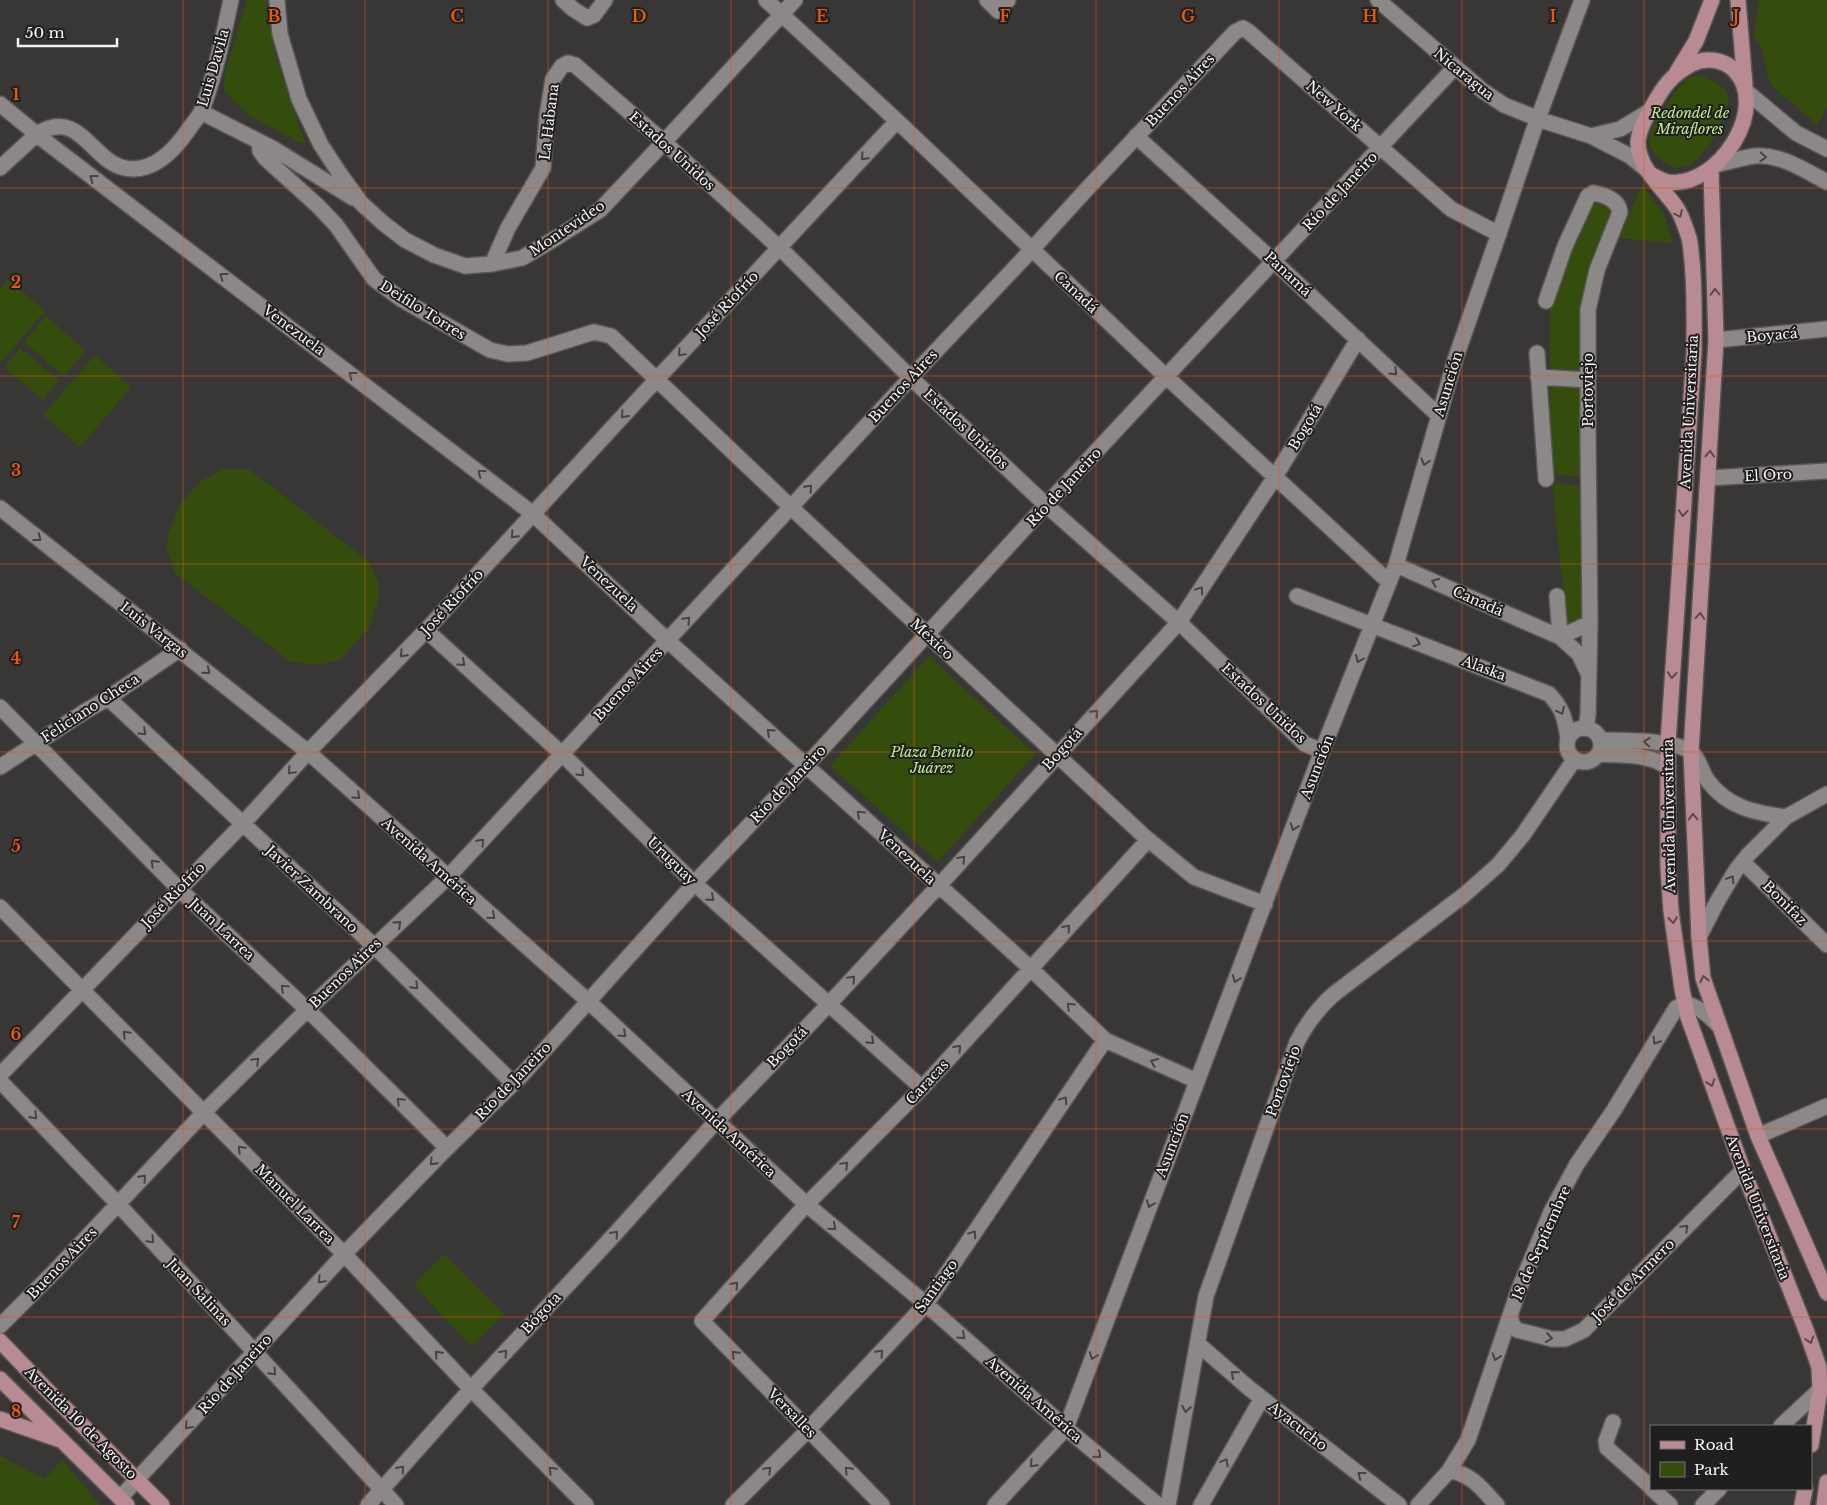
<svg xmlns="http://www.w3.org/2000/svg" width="1827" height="1505" viewBox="0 0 1827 1505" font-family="'Libre Baskerville',serif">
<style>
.green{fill:#344c0c}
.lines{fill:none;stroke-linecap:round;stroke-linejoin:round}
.minor-casing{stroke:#585555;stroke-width:18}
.major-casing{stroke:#585555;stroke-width:18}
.minor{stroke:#8c8887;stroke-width:15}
.major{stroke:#b88a92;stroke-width:15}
.oneway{stroke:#464343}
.oneway2{stroke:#5d494c}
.grid{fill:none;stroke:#e8590c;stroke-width:1;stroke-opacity:0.55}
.labels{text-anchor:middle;stroke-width:4;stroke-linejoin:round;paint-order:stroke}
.street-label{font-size:14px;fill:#f5f3f3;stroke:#201e1e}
.park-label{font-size:14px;font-style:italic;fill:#c1ed8e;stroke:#201e1e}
.grid-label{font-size:16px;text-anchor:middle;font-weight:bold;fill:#e8590c;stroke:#201e1e;stroke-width:4;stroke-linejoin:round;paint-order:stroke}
</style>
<rect width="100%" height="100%" fill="#393735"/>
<!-- green -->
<path class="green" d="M247,0h19l8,50 32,96 -58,-31 -24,-24 1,-19z
M1759,0h68v108l-10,17 -47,-41 -9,-38 -7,-8z
M1703,76c7,4 18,8 23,15 10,16 -19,61 -32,71 -4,4 -13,5 -18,6 -11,-6 -26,-13 -27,-27 -1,-13 30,-59 42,-64 3,-1 9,0 12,-1z
M1643,186l21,29 9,28 -55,-5 21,-46z
M1598,199l13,7 3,6 -22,56 -9,209 -33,-3v-169l42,-105z
M8,279l37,32 -45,52v-74z
M46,316l40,35 -22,25 -40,-34z
M20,348l39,33 -16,19 -39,-33z
M95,355l36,32 -51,60 -37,-32z
M223,469l27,1 118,91 11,22 -1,17 -9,28 -28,31 -24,6 -26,-3 -116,-89 -8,-23 1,-16 12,-30 21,-23z
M1552,483l33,3 -1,137 -17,4z
M929,656l106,98 -97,108 -108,-96z
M444,1254l60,60 -33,32 -57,-61z
M0,1456l45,23 17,-19 38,45h-100z"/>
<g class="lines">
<defs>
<path id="minor" d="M277,0l3,34 19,65 22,46 19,29 21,29 22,20 22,17 29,15 31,11 27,-2 30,-6 34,-20 44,-28 64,-68 131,-142
M563,0l10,9 14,9 7,-3 11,-15
M766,0l128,118 265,252 230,212
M987,0l11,11 10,-11
M1378,0l105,91 21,14 40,16 47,15 39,20 17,14
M1747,92l49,41 31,16
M0,104l45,37 488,373 135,127 360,325 77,74 83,37 6,2 4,-2
M201,112l73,37 79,49
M1136,136l144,131 158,148
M1591,136l29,-7 30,-18
M259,142l1,9 6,8 52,47 18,19 38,54 27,20 89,51 18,4 19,-1 67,-21 17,4 185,176 349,325 49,40 71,27
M1715,165c13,-3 26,-7 39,-9 27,-2 50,14 73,26
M0,168l37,-34c41,-26 54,24 84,33 30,9 53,-16 68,-38 4,-6 10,-12 13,-19 13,-35 21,-73 29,-110
M492,264l16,-36 35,-60 4,-52 6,-37 9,-13 6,-3 7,2 89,77 122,112 125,124 135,127 137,121 122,118 17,7
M1546,301l19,-55 23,-50 5,-3c12,2 25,7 27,19l-23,58 -9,40v124l2,189 -2,92 -2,13
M1716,340l111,-11
M1537,353l9,126
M1538,377l50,3
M1709,478l118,-7
M0,508l308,244 280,249 218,203 114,95 146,129 92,77
M1396,565l164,72 19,17 9,19
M1297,596l252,98c14,15 16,24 19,45
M1557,596l3,41
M426,630l136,124 132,129 228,205
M1560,637l30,-14
M108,698l266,248 139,137
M0,707l179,182 138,130 130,129
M1567 745a17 17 0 1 1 34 0a17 17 0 1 1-34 0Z
M1600,740c22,1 74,-1 91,12 9,7 10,20 17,29 20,27 48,32 78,36
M1599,754c23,2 49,-1 68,13
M0,767l84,-55 24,-14 72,-49
M1743,862l84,83
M0,907l344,347 127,135 115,116
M1699,937l18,-35 19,-32 12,-15 38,-38 41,-23
M0,1075l237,-245 71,-78 122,-126 227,-247 240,-258
M0,1081l118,123 278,301
M1758,1136l69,-30
M1510,1316l2,8 5,6 35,9h13l19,-9 159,-160
M0,1326l55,-55 157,-167 95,-94 141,-133 468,-505 108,-114 62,-68 149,-158 8,-4 6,4 202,177 48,25
M1198,1344l52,45 149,116
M1613,1422l-7,19 1,7 44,39
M1781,1426l45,-42
M1449,1471c22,2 34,19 48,34
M1652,1489l18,16
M120,1498l229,-249 92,-95 81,-79 180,-200 113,-119 231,-251 409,-438
M368,1505l103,-116 144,-155 96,-107 118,-123 116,-125 234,-257 96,-145 83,-138
M733,1505l71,-71 122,-130 179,-264
M882,1505l-180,-184 101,-113 119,-120 226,-248
M995,1505l71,-77 256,-677 74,-186 59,-205 42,-121 36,-107 49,-132
M1168,1505l38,-209 91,-254c10,-19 21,-34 37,-48l130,-99 34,-30 25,-30 51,-75
M1201,1505l61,-107
M1418,1505l31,-34 19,-31 51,-151 33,-79 25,-46 37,-54 62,-102 9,-5c15,5 23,11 34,23
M1703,1505l16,-16"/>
<path id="major" d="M1738,0l7,85
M1677,72l19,-31 16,-41
M1711,170l5,170 -25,412 8,185 4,41 55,158 69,157
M1650,174c6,3 12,7 18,8 50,7 103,-75 66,-112 -11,-11 -29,-13 -42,-6 -21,11 -29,23 -40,43 -6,10 -14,24 -14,36 0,25 25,45 38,64 6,8 10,22 13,31 2,7 2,16 3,23 3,30 2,60 2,91l-26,391v124l3,44 11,78 6,28 55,153 63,160 13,37 1,23 -9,55
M0,1341l46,48 116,116
M0,1379l127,126
M0,1419l60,21
M1802,1505l3,-16
M1824,1505l3,-23"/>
</defs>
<!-- minor casing -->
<use href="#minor" class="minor-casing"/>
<!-- major casing -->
<use href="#major" class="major-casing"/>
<!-- minor -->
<use href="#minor" class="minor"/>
<!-- major -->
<use href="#major" class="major"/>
</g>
<!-- one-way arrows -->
<defs><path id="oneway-chevron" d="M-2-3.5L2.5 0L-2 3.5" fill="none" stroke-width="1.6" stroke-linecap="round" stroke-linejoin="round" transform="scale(1.25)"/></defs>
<g class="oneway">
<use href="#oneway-chevron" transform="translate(864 157) rotate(133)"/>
<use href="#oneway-chevron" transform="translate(1763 157) rotate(3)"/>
<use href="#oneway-chevron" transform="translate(93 178) rotate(-143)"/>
<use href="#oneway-chevron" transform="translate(223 276) rotate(-143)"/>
<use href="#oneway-chevron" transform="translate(681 353) rotate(133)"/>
<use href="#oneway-chevron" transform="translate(1394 372) rotate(44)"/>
<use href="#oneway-chevron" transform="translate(352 375) rotate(-143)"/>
<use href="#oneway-chevron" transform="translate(624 415) rotate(132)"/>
<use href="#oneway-chevron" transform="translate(1425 462) rotate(106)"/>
<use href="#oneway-chevron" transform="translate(481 473) rotate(-143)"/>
<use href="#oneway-chevron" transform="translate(809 488) rotate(-47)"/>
<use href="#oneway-chevron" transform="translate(514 535) rotate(133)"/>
<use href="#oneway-chevron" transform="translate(38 538) rotate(38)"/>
<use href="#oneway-chevron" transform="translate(1435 582) rotate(-156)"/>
<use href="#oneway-chevron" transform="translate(1200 590) rotate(-56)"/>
<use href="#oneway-chevron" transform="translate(687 620) rotate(-47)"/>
<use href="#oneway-chevron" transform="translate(1417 643) rotate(21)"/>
<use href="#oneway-chevron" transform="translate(403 654) rotate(134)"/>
<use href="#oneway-chevron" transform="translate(1359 659) rotate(112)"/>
<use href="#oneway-chevron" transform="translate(462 663) rotate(42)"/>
<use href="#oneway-chevron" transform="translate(207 671) rotate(39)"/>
<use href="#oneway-chevron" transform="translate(1561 711) rotate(64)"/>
<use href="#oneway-chevron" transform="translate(1095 713) rotate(-47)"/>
<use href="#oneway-chevron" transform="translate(143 732) rotate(43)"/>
<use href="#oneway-chevron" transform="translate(770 732) rotate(-138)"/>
<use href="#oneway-chevron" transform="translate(1647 742) rotate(-177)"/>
<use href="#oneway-chevron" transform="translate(291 771) rotate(133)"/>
<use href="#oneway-chevron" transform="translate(581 773) rotate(44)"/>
<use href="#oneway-chevron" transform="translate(357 796) rotate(42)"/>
<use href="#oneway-chevron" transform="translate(860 814) rotate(-137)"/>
<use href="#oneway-chevron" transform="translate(1294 827) rotate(110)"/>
<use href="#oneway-chevron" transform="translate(481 842) rotate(-47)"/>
<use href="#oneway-chevron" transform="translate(962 859) rotate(-48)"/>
<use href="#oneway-chevron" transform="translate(154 863) rotate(-134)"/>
<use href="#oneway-chevron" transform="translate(1731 879) rotate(-59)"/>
<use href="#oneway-chevron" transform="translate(711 898) rotate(42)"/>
<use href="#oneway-chevron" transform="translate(492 916) rotate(41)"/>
<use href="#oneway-chevron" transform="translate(398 924) rotate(-42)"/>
<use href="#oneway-chevron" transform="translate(1067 928) rotate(-48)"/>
<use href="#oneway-chevron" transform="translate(852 979) rotate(-47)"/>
<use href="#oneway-chevron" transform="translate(1236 979) rotate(111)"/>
<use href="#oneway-chevron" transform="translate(415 986) rotate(45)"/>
<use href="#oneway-chevron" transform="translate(284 988) rotate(-137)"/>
<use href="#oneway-chevron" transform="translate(1070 1006) rotate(-136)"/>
<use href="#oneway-chevron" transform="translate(126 1034) rotate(-135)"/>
<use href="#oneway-chevron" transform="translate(623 1034) rotate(43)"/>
<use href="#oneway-chevron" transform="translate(871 1041) rotate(42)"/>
<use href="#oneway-chevron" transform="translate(1656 1041) rotate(122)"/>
<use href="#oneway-chevron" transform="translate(958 1048) rotate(-48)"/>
<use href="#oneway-chevron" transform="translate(256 1061) rotate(-45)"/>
<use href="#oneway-chevron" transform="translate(1154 1062) rotate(-156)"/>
<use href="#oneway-chevron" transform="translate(1064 1100) rotate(-56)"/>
<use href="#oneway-chevron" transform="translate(400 1101) rotate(-135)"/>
<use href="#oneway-chevron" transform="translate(34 1116) rotate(46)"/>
<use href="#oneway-chevron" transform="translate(241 1149) rotate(-135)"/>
<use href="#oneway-chevron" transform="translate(433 1162) rotate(134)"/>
<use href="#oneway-chevron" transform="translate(845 1165) rotate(-45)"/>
<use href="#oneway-chevron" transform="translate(143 1178) rotate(-47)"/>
<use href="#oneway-chevron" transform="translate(1150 1204) rotate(111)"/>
<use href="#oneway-chevron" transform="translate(833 1227) rotate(40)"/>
<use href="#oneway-chevron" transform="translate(1685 1228) rotate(-45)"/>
<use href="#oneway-chevron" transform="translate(615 1234) rotate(-48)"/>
<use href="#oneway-chevron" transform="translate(973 1234) rotate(-56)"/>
<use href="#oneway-chevron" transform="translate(151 1240) rotate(47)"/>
<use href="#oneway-chevron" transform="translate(321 1280) rotate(133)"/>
<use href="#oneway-chevron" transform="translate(735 1285) rotate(-48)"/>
<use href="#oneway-chevron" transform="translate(962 1336) rotate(42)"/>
<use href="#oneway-chevron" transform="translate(1549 1338) rotate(9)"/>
<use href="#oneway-chevron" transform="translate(504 1353) rotate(-48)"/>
<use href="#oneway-chevron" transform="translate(880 1353) rotate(-47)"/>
<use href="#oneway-chevron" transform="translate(438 1354) rotate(-133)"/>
<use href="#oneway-chevron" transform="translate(735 1354) rotate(-134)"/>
<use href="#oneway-chevron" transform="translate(1093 1356) rotate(110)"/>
<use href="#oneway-chevron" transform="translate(1496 1357) rotate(109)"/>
<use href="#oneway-chevron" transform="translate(273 1372) rotate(47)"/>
<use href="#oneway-chevron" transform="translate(1234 1374) rotate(-139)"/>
<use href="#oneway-chevron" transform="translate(1186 1409) rotate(100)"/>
<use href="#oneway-chevron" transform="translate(188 1426) rotate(132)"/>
<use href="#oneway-chevron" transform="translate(1098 1455) rotate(40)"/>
<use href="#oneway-chevron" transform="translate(1225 1462) rotate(-61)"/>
<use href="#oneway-chevron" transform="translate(1033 1464) rotate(133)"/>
<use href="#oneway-chevron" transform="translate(401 1469) rotate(-49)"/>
<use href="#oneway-chevron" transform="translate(552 1470) rotate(-134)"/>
<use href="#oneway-chevron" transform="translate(768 1470) rotate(-45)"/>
<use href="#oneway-chevron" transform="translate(848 1470) rotate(-134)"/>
<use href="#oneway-chevron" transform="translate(1361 1475) rotate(-142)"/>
</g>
<g class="oneway2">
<use href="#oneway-chevron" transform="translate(1679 214) rotate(65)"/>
<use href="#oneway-chevron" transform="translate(1715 292) rotate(-92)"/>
<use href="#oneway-chevron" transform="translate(1710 454) rotate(-87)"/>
<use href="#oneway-chevron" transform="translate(1683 513) rotate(94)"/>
<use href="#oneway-chevron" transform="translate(1700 616) rotate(-86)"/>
<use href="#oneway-chevron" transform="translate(1672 675) rotate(94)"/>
<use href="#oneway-chevron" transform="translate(1693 817) rotate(-92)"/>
<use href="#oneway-chevron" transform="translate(1673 920) rotate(83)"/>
<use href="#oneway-chevron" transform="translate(1704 979) rotate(-103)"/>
<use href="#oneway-chevron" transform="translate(1711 1083) rotate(70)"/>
<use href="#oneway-chevron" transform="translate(1810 1340) rotate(72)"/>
</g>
<!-- grid -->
<path class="grid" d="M183,0v1505M365,0v1505M548,0v1505M731,0v1505M914,0v1505M1096,0v1505M1279,0v1505M1462,0v1505M1644,0v1505M0,188h1827M0,376h1827M0,564h1827M0,752h1827M0,941h1827M0,1129h1827M0,1317h1827"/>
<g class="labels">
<!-- street labels -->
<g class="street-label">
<text transform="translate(213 68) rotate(-74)" y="5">Luis Davila</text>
<text transform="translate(1464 74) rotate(39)" y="5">Nicaragua</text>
<text transform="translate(1180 90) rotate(-47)" y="5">Buenos Aires</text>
<text transform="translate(1334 106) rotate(41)" y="5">New York</text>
<text transform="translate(549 122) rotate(-83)" y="5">La Habana</text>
<text transform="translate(672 151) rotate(42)" y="5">Estados Unidos</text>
<text transform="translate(1340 191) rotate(-47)" y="5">Río de Janeiro</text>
<text transform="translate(567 228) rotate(-34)" y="5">Montevideo</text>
<text transform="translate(1288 274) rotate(43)" y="5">Panamá</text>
<text transform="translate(1076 292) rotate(43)" y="5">Canadá</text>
<text transform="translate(727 304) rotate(-47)" y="5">José Riofrío</text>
<text transform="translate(423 310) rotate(32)" y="5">Deifilo Torres</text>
<text transform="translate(294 330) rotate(37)" y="5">Venezuela</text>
<text transform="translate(1772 335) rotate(-5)" y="5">Boyacá</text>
<text transform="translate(1448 384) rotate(-73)" y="5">Asunción</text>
<text transform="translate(903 386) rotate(-47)" y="5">Buenos Aires</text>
<text transform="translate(1588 390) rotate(-90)" y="5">Portoviejo</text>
<text transform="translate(1689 412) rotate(-87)" y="5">Avenida Universitaria</text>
<text transform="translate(1305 427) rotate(-59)" y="5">Bogotá</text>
<text transform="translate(966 429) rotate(43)" y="5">Estados Unidos</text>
<text transform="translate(1768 475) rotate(-3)" y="5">El Oro</text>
<text transform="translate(1064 487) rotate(-47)" y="5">Río de Janeiro</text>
<text transform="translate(609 584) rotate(43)" y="5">Venezuela</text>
<text transform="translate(1478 601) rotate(24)" y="5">Canadá</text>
<text transform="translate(452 602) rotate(-47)" y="5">José Riofrío</text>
<text transform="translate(154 630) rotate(38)" y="5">Luis Vargas</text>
<text transform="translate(932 639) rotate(43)" y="5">México</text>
<text transform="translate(1484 668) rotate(21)" y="5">Alaska</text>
<text transform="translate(628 684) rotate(-47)" y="5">Buenos Aires</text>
<text transform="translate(1264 703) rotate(43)" y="5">Estados Unidos</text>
<text transform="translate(90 708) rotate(-33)" y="5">Feliciano Checa</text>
<text transform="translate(1062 749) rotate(-48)" y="5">Bogotá</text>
<text transform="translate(1317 767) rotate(-69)" y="5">Asunción</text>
<text transform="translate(788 784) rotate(-46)" y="5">Río de Janeiro</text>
<text transform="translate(1669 816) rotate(-91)" y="5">Avenida Universitaria</text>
<text transform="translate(907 857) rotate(43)" y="5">Venezuela</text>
<text transform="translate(429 861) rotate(42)" y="5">Avenida América</text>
<text transform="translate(672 861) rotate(44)" y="5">Uruguay</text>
<text transform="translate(312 889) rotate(43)" y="5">Javier Zambrano</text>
<text transform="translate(173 895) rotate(-46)" y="5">José Riofrío</text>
<text transform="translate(1785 903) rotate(45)" y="5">Bonifaz</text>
<text transform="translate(222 929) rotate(43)" y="5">Juan Larrea</text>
<text transform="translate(345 973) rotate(-44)" y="5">Buenos Aires</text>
<text transform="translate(787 1047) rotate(-46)" y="5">Bogotá</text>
<text transform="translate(513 1081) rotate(-46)" y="5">Río de Janeiro</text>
<text transform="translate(1283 1081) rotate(-70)" y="5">Portoviejo</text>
<text transform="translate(927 1082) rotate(-47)" y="5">Caracas</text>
<text transform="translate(729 1133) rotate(43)" y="5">Avenida América</text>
<text transform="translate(1172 1145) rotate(-69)" y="5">Asunción</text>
<text transform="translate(295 1204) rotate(45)" y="5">Manuel Larrea</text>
<text transform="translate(1758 1207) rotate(69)" y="5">Avenida Universitaria</text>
<text transform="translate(1541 1243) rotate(-66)" y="5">18 de Septiembre</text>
<text transform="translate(62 1263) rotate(-46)" y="5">Buenos Aires</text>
<text transform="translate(1633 1280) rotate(-45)" y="5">José de Armero</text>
<text transform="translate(936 1286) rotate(-54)" y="5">Santiago</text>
<text transform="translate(199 1292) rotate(47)" y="5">Juan Salinas</text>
<text transform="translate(541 1313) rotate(-47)" y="5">Bógota</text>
<text transform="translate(235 1374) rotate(-48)" y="5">Río de Janeiro</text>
<text transform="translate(1034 1399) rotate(41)" y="5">Avenida América</text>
<text transform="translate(792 1413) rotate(46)" y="5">Versalles</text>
<text transform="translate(81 1423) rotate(45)" y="5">Avenida 10 de Agosto</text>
<text transform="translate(1298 1426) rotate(38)" y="5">Ayacucho</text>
</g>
<!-- park labels -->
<g class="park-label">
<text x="1690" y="118">Redondel de<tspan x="1690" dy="16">Miraflores</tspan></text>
<text x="932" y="757">Plaza Benito<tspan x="932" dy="16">Juárez</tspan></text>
</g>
</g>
<g class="grid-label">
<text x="274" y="22">B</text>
<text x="457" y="22">C</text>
<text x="639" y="22">D</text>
<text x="822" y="22">E</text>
<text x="1005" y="22">F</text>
<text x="1188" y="22">G</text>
<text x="1370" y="22">H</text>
<text x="1553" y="22">I</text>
<text x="1736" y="22">J</text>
<text x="16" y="100">1</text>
<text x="16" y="288">2</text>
<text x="16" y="476">3</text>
<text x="16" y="664">4</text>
<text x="16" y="852">5</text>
<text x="16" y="1040">6</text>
<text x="16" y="1228">7</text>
<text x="16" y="1417">8</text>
</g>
<!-- legend -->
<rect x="1650" y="1425" width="162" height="65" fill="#201e1e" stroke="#757373"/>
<rect x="1660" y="1441" width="25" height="8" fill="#b88a92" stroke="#757373"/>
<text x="1694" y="1450" font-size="15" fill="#f5f3f3">Road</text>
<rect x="1660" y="1462" width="25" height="15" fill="#344c0c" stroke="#757373"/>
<text x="1694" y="1475" font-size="15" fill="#f5f3f3">Park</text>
<!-- scale -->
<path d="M18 38v8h99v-8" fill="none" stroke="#f5f3f3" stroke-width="2.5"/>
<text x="25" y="38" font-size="15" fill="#f5f3f3" stroke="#201e1e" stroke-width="4" paint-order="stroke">50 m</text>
</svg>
